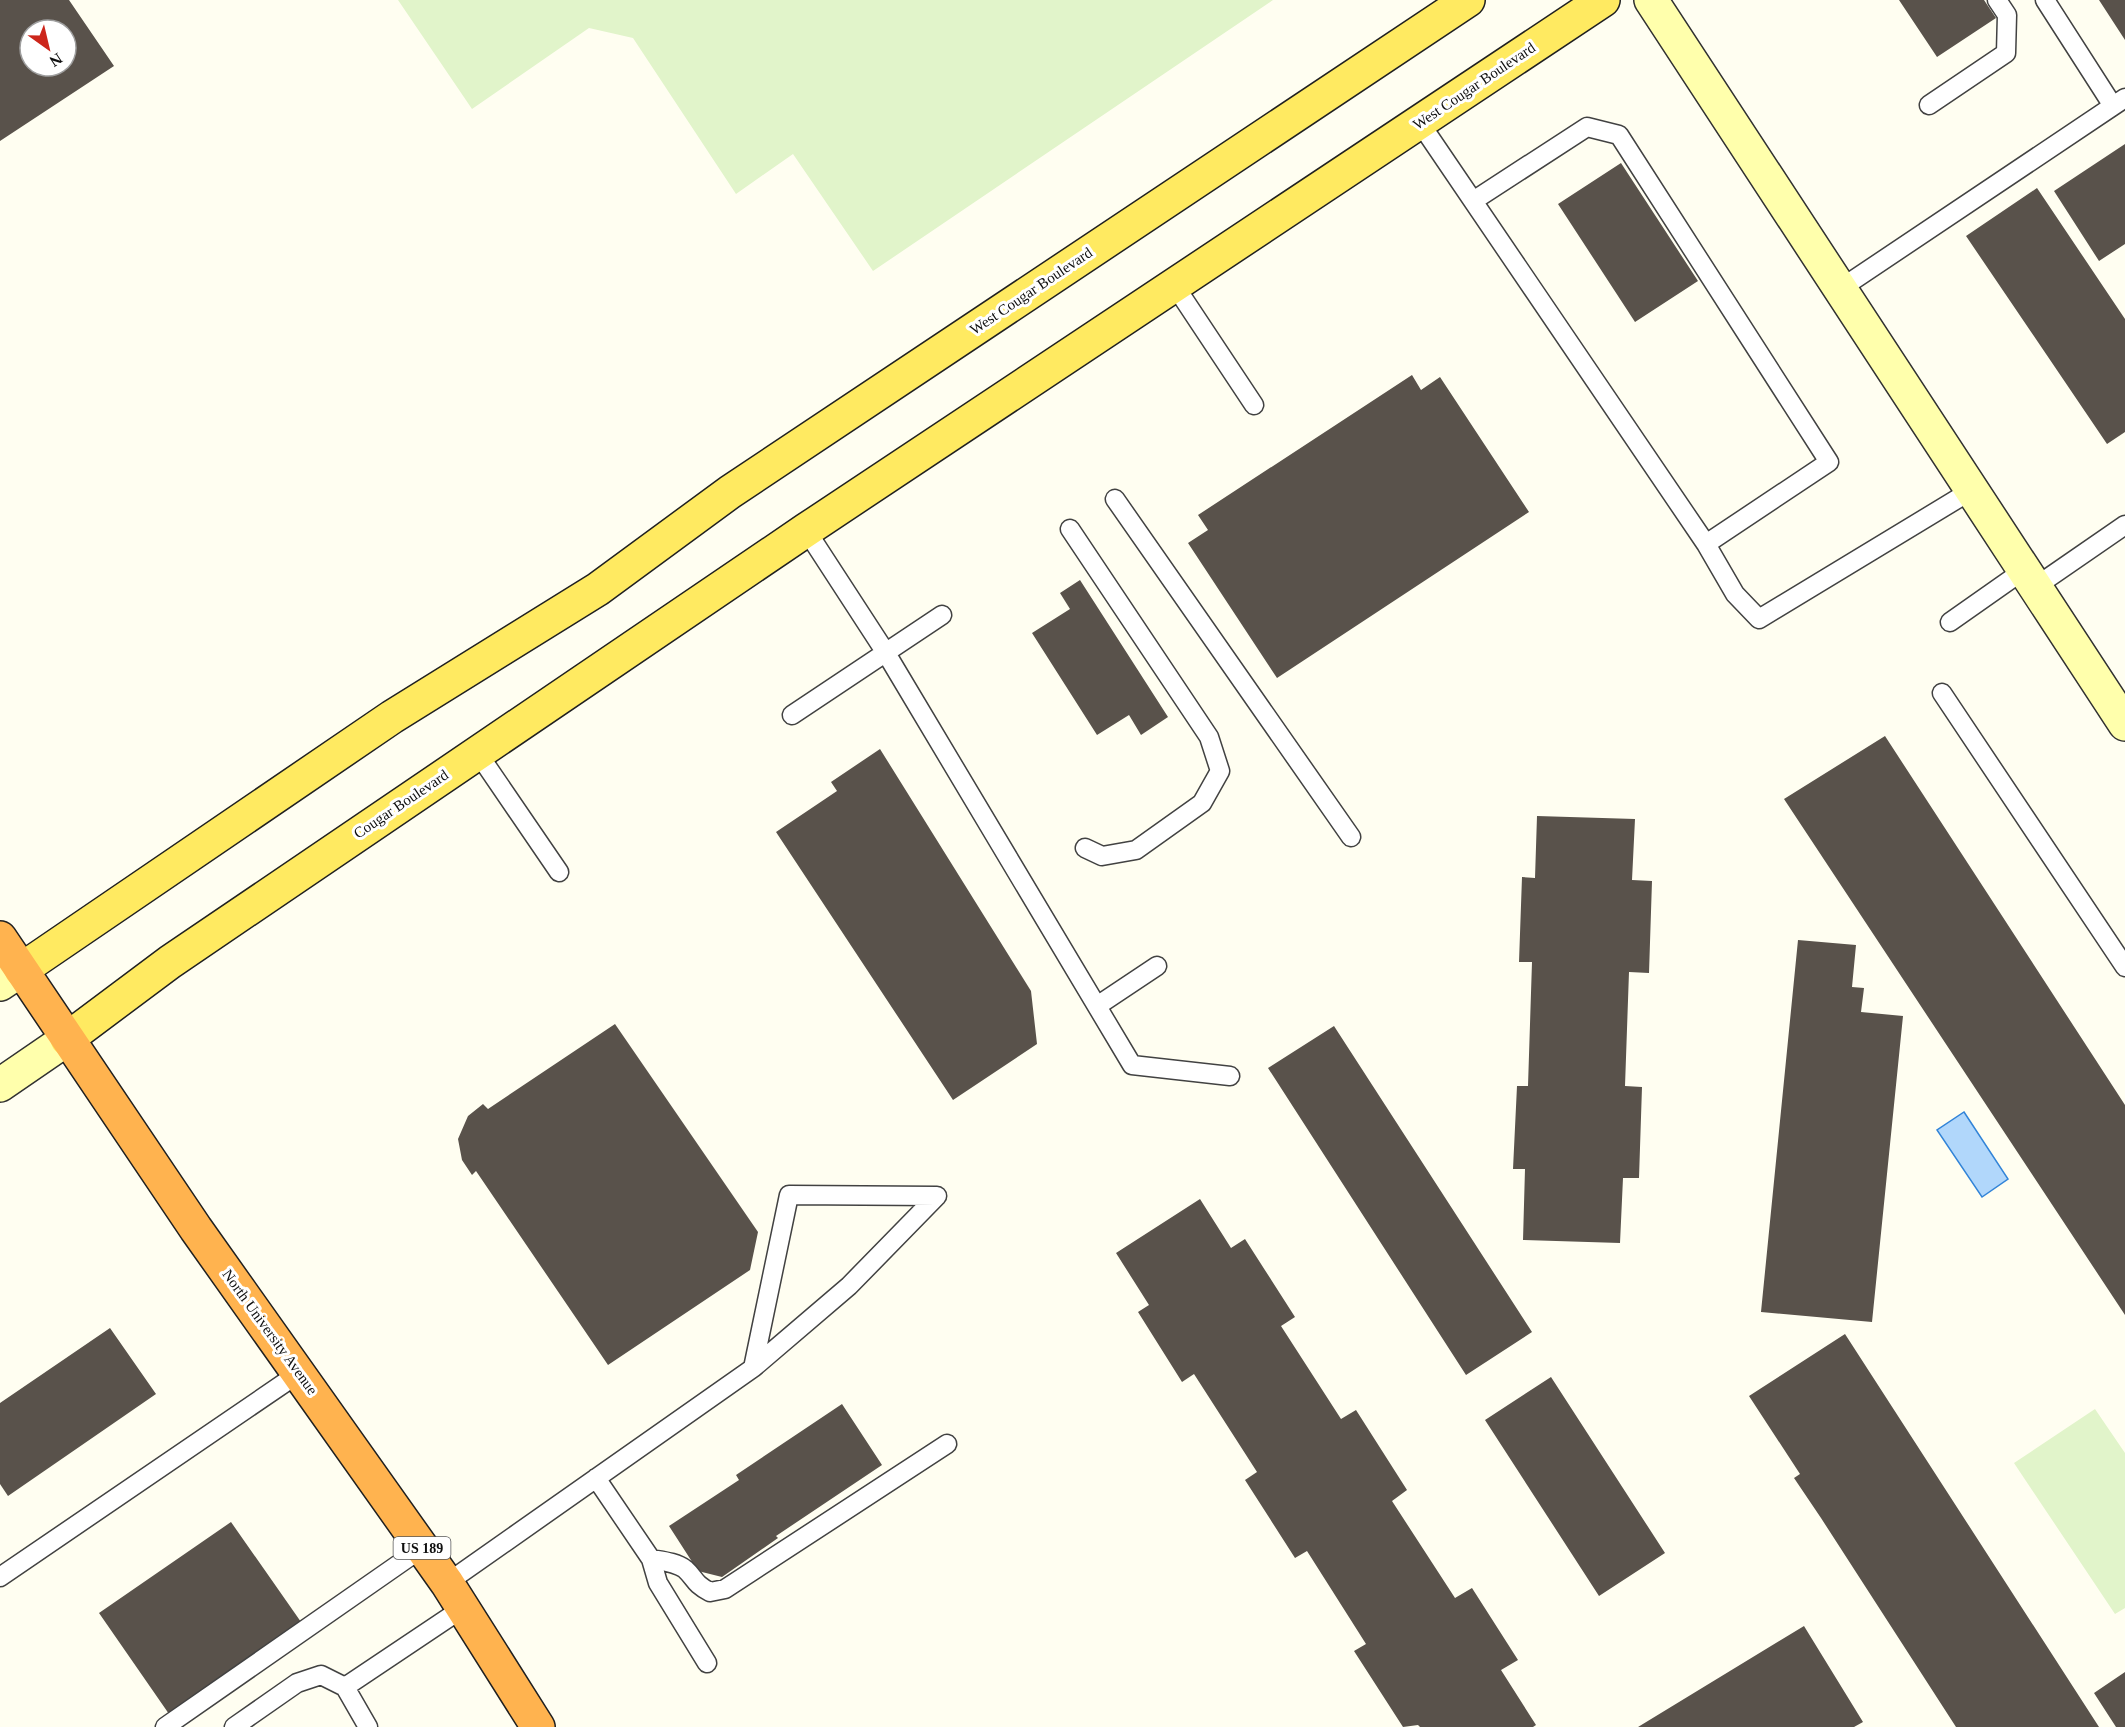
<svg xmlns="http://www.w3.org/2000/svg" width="2125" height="1727" viewBox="0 0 2125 1727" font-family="Georgia,serif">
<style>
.pitch{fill:#e1f4ca}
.water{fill:#b1d7fb;stroke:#3284d8;stroke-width:1.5}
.building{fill:#59524b;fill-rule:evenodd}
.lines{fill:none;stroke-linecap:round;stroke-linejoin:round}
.lane-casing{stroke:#424242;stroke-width:21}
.secondary-casing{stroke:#313131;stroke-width:36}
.primary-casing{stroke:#202020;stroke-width:36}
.highway-casing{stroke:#202020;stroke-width:36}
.lane{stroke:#fff;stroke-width:18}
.secondary{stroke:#ffffac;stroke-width:33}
.primary{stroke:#ffea61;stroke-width:33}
.highway{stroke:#ffb34f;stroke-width:33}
.labels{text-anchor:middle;stroke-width:6;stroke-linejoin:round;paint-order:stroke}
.shield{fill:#fff;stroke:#575757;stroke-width:1.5}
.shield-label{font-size:14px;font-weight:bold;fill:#0f0f0f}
.street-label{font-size:15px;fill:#0f0f0f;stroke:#fff}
</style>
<rect width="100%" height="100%" fill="#fffef1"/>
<!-- pitch -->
<path class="pitch" d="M398,0h875l-400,271 -80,-117 -57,40 -103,-156 -44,-10 -117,81z
M2095,1409l30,44v155l-10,6 -101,-151z"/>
<!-- water -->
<path class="water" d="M1964,1112l44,67 -26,18 -45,-67z"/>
<!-- building -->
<path class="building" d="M0,0h69l45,66 -114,75zM30,30h36v36h-36z
M1899,0h85l12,18 -59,39z
M2099,0h26v40z
M2125,144v100l-26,17 -45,-70z
M1621,163l77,118 -63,41 -77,-118z
M2037,188l88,131v113l-18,12 -141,-208z
M1412,375l9,15 19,-13 89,135 -252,166 -89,-135 20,-13 -10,-15z
M1080,580l88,137 -27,18 -12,-20 -32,20 -65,-102 38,-24 -10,-16z
M1885,736l240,369v210l-341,-516z
M880,749l151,242 6,53 -84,56 -177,-268 61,-41 -6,-9z
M1537,816l98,3 -3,61 20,1 -3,92 -20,-1 -4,114 17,1 -3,91h-16l-3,65 -97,-3 2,-71h-12l4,-83h11l4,-124h-13l3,-85 13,1z
M1798,940l58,5 -4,42 12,1 -3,24 42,4 -31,306 -111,-10z
M615,1024l143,208 -8,38 -142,95 -132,-194 -4,4 -10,-15 -4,-21 10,-23 15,-12 5,5z
M1334,1026l198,306 -66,43 -198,-307z
M1200,1199l31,49 14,-9 50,78 -14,9 60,93 15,-9 51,80 -15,11 63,97 17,-10 46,72 -17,10 35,55 -3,2h-113l-2,-2 -15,2 -49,-76 12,-7 -59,-93 -12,7 -50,-78 12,-8 -63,-98 -12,8 -44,-70 11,-7 -33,-52z
M110,1328l46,66 -148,102 -8,-12v-81z
M1845,1334l254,393h-143l-135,-209 -27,-40 6,-4 -51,-78z
M1551,1377l114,176 -66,43 -114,-176z
M842,1404l40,61 -106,71 2,2 -56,39 -24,-6 -29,-45 70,-46 -3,-5z
M231,1522l70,100 -132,92 -70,-101z
M1804,1626l59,96 -9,5h-216z
M2125,1672v55h-9l-22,-34z"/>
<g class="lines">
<defs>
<path id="lane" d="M2045,0l68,106
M1929,105l77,-52 1,-38 -10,-15
M1420,123l286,421 29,50 24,25 213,-129
M1473,201l114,-74 32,8 210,327 -123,82
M1175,286l79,119
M1840,289l285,-191
M1115,499l236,338
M1070,529l139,208 11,34 -18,32 -66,47 -34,6 -17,-8
M806,530l80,123 246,412 98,11
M2035,587l90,-62
M1950,622l74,-52
M1942,693l183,274
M792,715l150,-100
M477,752l82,120
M1097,1006l60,-40
M753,1368l36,-173 148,1
M596,1478l55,81 7,24 49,80
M651,1559c11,2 25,3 34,10 11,10 8,14 25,23l15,-3 222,-145
M0,1577l299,-204
M447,1583l306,-215 96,-82 88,-90
M345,1687l118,-79
M165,1727l257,-179
M234,1727l63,-44 24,-8 24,12 23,40"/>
<path id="secondary" d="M1651,0l474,724
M0,984l21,-14
M0,1085l67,-46"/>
<path id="primary" d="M21,970l371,-253 206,-128 132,-97 738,-492
M67,1039l103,-77 636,-432 797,-530"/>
<path id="highway" d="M0,938l196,291 251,354 91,144"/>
</defs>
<!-- lane casing -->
<use href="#lane" class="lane-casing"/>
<!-- secondary casing -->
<use href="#secondary" class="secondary-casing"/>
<!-- primary casing -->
<use href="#primary" class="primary-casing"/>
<!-- highway casing -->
<use href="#highway" class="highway-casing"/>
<!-- lane -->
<use href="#lane" class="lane"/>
<!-- secondary -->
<use href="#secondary" class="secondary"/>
<!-- primary -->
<use href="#primary" class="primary"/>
<!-- highway -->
<use href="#highway" class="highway"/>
</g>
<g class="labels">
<!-- shield labels -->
<rect class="shield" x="393.5" y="1537" width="57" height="22" rx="4.5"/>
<g class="shield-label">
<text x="422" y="1553">US 189</text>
</g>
<!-- street labels -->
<g class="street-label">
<text transform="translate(1474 86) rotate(-34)" y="5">West Cougar Boulevard</text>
<text transform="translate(1031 291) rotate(-34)" y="5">West Cougar Boulevard</text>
<text transform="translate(401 804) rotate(-34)" y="5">Cougar Boulevard</text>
<text transform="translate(270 1332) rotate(54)" y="5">North University Avenue</text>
</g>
</g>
<!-- north arrow -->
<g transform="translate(48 48) rotate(146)"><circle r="28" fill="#ffffff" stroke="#9f9f9f" stroke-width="1.5"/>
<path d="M0-4.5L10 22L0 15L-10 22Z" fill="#cc261b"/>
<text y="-9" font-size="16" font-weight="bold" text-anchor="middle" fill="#0f0f0f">N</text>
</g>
</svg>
